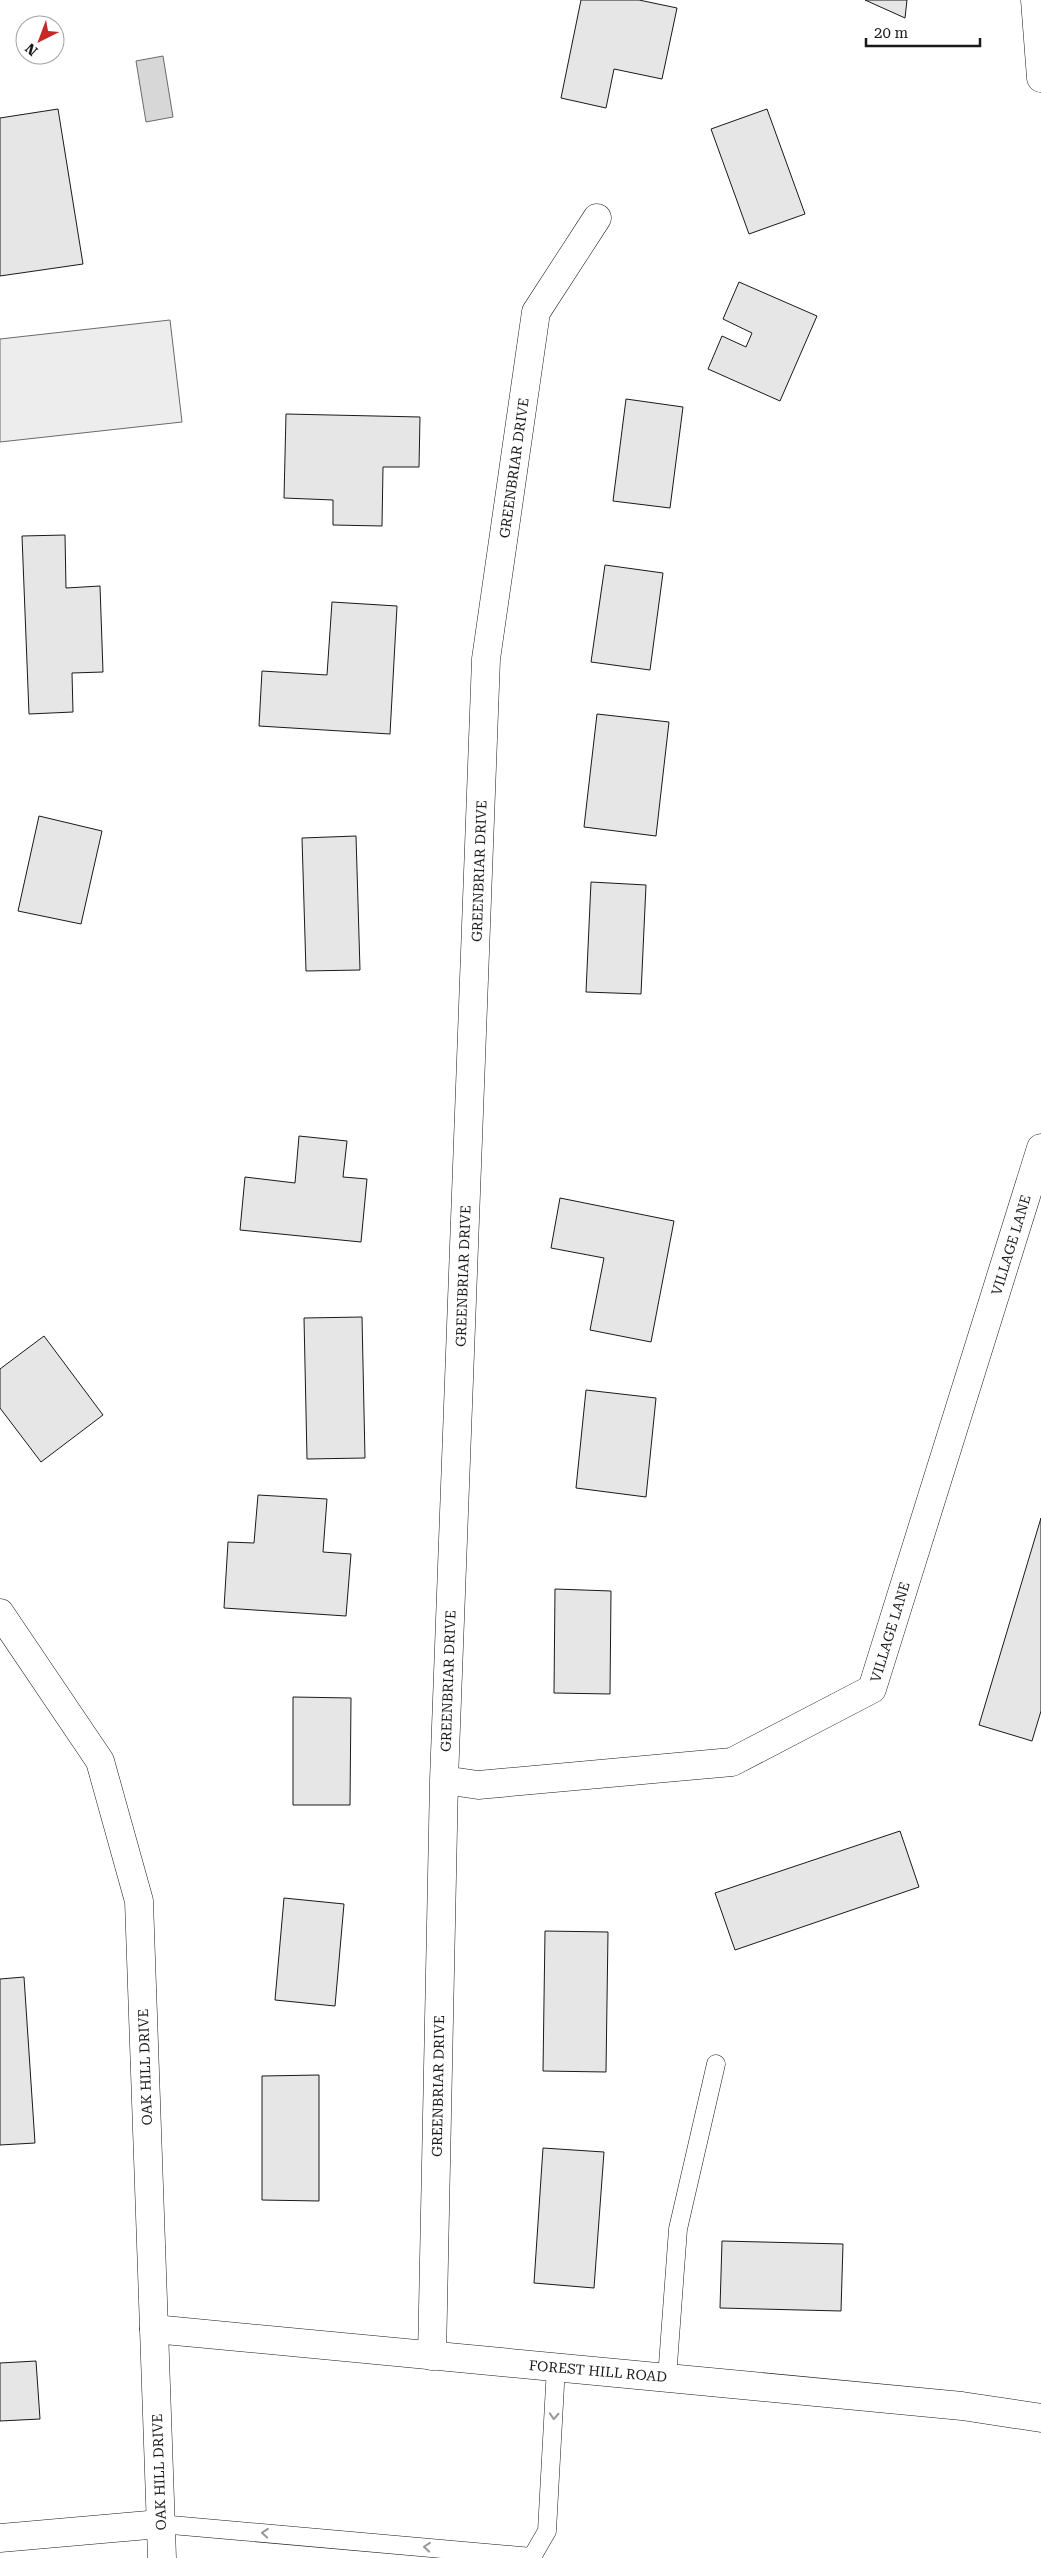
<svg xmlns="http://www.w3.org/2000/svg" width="1041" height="2558" viewBox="0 0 1041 2558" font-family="'Roboto Serif',serif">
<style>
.built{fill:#ededed;stroke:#6a6a6a}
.water{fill:#d7d7d7;stroke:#6a6a6a}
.building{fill:#e6e6e6;stroke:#1a1a1a}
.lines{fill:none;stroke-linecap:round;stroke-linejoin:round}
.lane-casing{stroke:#1a1a1a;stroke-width:19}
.street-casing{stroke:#1a1a1a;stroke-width:29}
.secondary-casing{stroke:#1a1a1a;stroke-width:29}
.lane{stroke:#fff;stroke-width:18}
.street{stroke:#fff;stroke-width:28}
.secondary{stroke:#fff;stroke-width:28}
.oneway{stroke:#989898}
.labels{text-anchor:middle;stroke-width:4;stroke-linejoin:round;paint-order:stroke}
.street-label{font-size:14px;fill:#1a1a1a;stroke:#fff}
</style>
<rect width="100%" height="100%" fill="#fff"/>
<!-- built -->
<path class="built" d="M170,320l12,102 -182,20v-103z"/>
<!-- water -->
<path class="water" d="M163,56l10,61 -27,5 -10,-61z"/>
<!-- building -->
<path class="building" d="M581,0h58l38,8 -15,71 -48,-10 -8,39 -45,-10z
M865,0h42l-2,18z
M58,109l25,155 -83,12v-158z
M767,109l38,105 -56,20 -38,-105z
M739,282l78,34 -37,85 -72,-32 14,-33 24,11 6,-14 -29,-14z
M626,399l57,8 -13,101 -57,-7z
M286,414l134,3 -1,50h-36l-1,59 -49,-1v-25l-49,-2z
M65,535l1,53 34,-2 3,86 -31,1 1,39 -44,2 -7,-178z
M605,565l58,8 -13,97 -59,-8z
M332,602l65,4 -7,128 -131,-8 3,-55 65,4z
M597,714l72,8 -13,114 -72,-9z
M39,816l63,15 -21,93 -63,-13z
M356,836l4,134 -54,1 -4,-133z
M591,882l55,3 -5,109 -55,-2z
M299,1136l48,5 -4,36 24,2 -6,63 -121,-12 5,-53 50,6z
M560,1198l114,23 -23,121 -61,-12 14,-72 -53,-10z
M362,1317l3,141 -58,1 -3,-141z
M44,1336l59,79 -62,47 -41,-54v-39z
M586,1390l70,8 -10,99 -70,-9z
M258,1495l69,4 -4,53 28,2 -5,62 -122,-8 4,-66 26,1z
M1041,1518v193l-9,30 -53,-16z
M555,1589l56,2 -1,103 -56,-1z
M293,1697l58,1 -1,107h-57z
M900,1831l19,56 -184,63 -20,-57z
M284,1898l60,6 -9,102 -60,-6z
M545,1931l63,1 -2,140 -63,-1z
M24,1977l11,166 -35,2v-166z
M319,2075v126l-57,-1v-124z
M543,2148l61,4 -10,136 -60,-5z
M722,2241l121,3 -2,67 -121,-3z
M36,2361l4,58 -40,2v-58z"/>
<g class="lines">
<defs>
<path id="lane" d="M667,2378l11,-149 38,-165
M160,2524l372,33 15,-26 9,-164"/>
<path id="street" d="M1035,0l6,78
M0,1613l100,148 39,140 15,428
M444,1780l34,5 254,-23 140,-73 169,-541
M432,2356l12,-576 42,-1121 50,-347 61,-94
M0,2538l160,-14"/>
<path id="secondary" d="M162,2558l-8,-229 808,77 79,12"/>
</defs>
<!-- lane casing -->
<use href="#lane" class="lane-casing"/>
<!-- street casing -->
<use href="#street" class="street-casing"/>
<!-- secondary casing -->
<use href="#secondary" class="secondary-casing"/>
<!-- lane -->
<use href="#lane" class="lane"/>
<!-- street -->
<use href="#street" class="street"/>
<!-- secondary -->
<use href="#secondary" class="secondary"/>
</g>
<!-- one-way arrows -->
<defs><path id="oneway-chevron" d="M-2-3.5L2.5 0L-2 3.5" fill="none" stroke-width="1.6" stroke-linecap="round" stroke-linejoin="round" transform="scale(1.25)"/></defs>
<g class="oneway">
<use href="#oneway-chevron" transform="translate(554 2416) rotate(93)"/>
<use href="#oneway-chevron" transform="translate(265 2533) rotate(-175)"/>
<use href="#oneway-chevron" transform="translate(427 2547) rotate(-175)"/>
</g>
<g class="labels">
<!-- street labels -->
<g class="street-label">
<text transform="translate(514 468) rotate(-82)" y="5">GREENBRIAR DRIVE</text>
<text transform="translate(479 871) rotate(-88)" y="5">GREENBRIAR DRIVE</text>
<text transform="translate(1011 1245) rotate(-73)" y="5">VILLAGE LANE</text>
<text transform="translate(463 1276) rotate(-88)" y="5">GREENBRIAR DRIVE</text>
<text transform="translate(890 1632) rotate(-73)" y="5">VILLAGE LANE</text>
<text transform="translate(448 1681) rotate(-88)" y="5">GREENBRIAR DRIVE</text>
<text transform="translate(145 2067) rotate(-92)" y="5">OAK HILL DRIVE</text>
<text transform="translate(438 2086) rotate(-89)" y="5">GREENBRIAR DRIVE</text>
<text transform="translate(598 2371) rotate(5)" y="5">FOREST HILL ROAD</text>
<text transform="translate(159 2472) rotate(-92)" y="5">OAK HILL DRIVE</text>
</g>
</g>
<!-- north arrow -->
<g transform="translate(40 40) rotate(222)"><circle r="24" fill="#ffffff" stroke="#a3a3a3"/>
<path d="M0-4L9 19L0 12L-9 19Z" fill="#c62828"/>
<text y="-8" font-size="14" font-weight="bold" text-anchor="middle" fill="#1a1a1a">N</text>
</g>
<!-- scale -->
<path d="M866 38v8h114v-8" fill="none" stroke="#1a1a1a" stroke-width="2.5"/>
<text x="874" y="38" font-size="15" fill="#1a1a1a" stroke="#ffffff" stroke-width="4" paint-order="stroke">20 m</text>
</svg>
